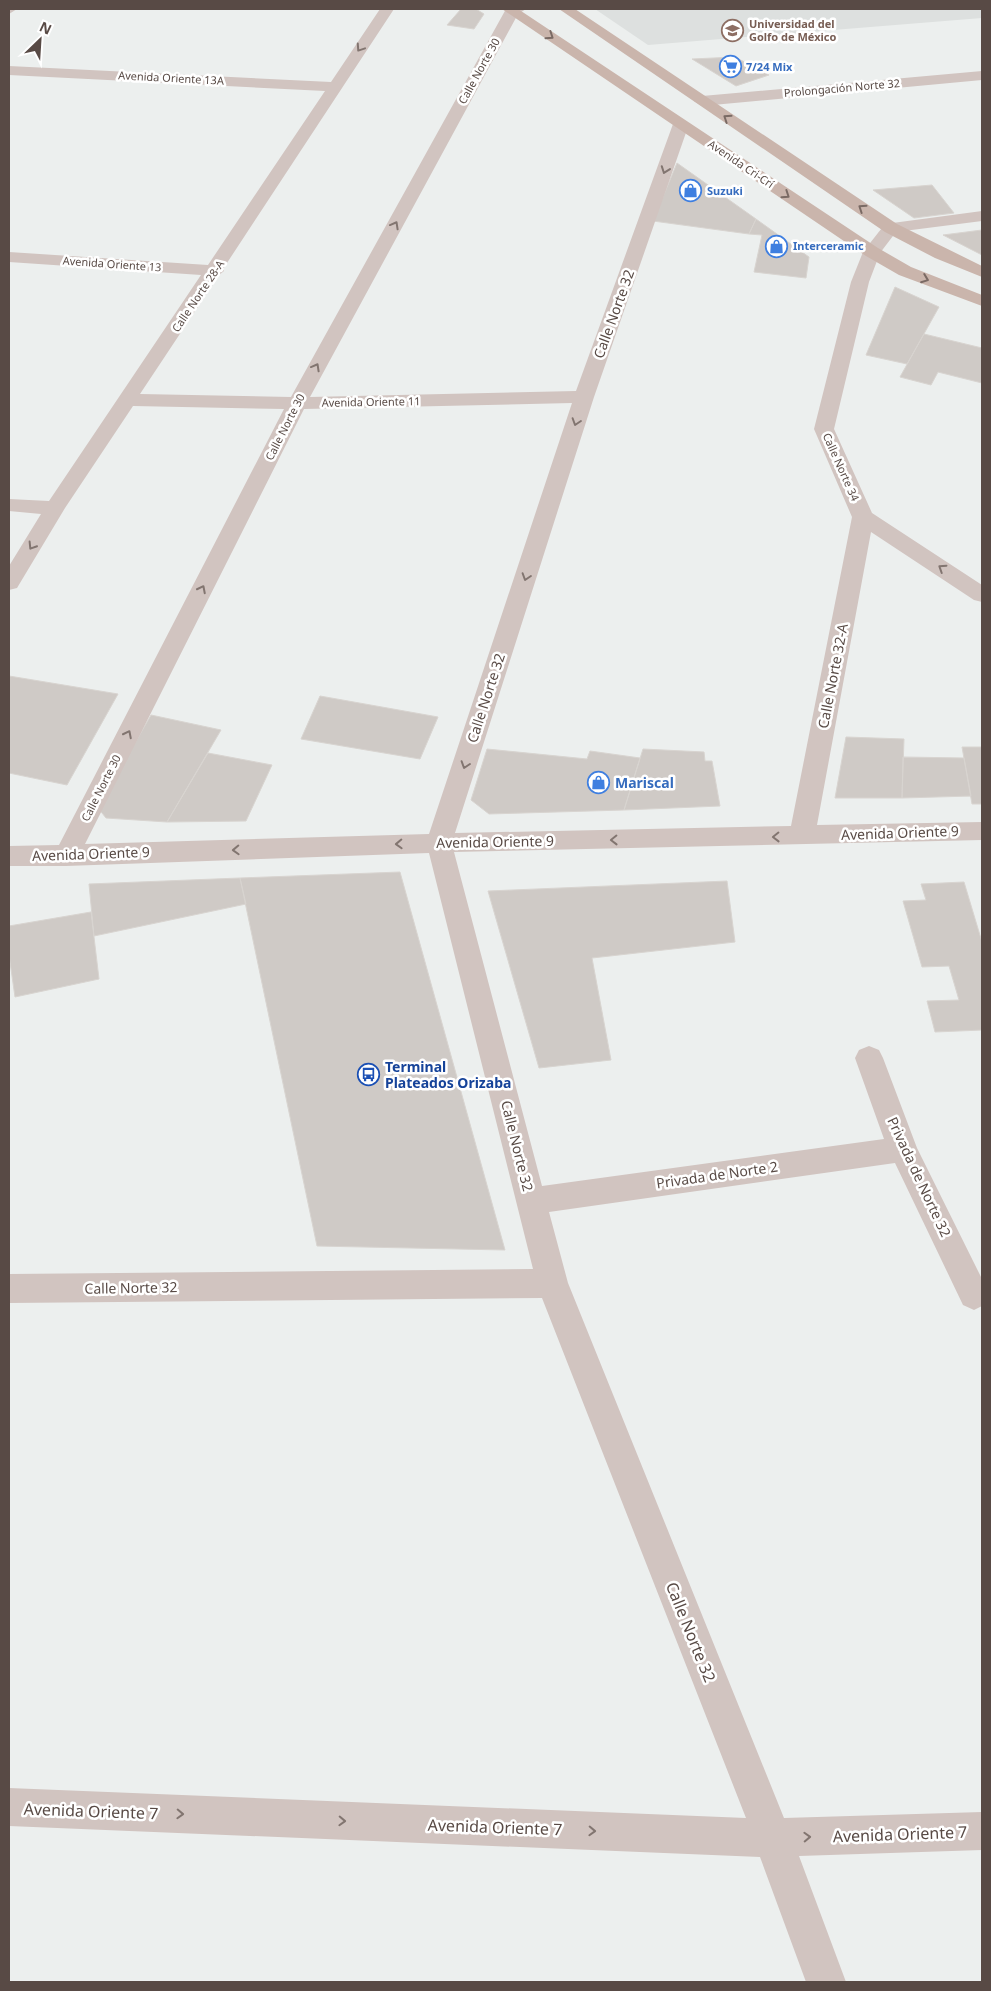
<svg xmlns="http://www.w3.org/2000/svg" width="991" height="1991" viewBox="0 0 991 1991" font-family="'Noto Sans',sans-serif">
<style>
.education{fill:#dde0df}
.building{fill:#cfcac6;stroke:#d8d4d0}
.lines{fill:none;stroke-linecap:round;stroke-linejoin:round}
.minor{fill:#d1c4c0;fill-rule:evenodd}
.major{fill:#cab5ac;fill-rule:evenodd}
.oneway{stroke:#7a6a64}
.oneway2{stroke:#827570}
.labels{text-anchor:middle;stroke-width:5;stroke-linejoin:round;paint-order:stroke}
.far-education-label{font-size:11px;font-weight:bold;fill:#785e54;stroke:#fff;text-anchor:start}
.far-shop-label{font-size:11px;font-weight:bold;fill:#366cbe;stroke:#fff;text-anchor:start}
.far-street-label{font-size:11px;fill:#584a45;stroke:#fff}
.street-label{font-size:14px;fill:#584a45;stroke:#fff}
.shop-label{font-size:14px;font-weight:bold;fill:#366cbe;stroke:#fff;text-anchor:start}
.transit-label{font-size:14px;font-weight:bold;fill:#164399;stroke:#fff;text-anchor:start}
.near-street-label{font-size:16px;fill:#584a45;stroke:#fff}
</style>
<rect width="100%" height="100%" fill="#ecefee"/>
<!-- education -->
<path class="education" d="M595,9h387v9l-334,27z"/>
<!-- building -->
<path class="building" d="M461,9h15l8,5 -10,15 -27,-4z
M735,57l34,18 -33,11 -44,-27z
M677,163l79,56 -7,15 -96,-13z
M932,185l22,28 -40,5 -41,-28z
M756,219l53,38 -3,21 -52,-6 8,-37 -13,-1z
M982,230v25l-39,-20z
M895,287l44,20 -32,57 -41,-9z
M924,334l58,14v35l-44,-11 -7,13 -31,-8z
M9,676l109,18 -51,91 -58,-12z
M320,696l118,21 -18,42 -119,-20z
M151,715l70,15 -54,92 -61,-4 -8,-10z
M846,737l58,2 -2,59h-67z
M962,747h20v57h-10z
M487,749l100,10 3,-8 50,7 -16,52 -135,4 -18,-14z
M643,749l61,3 1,9h7l8,45 -96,4z
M208,753l64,12 -26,56 -79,1z
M903,757l61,1 7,38 -69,2z
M400,872l105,378 -188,-4 -77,-368z
M240,878l6,26 -152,32 -5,-52z
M727,881l8,61 -143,16 19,102 -72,8 -51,-177z
M964,882l18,60v88l-47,2 -8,-31 32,-1 -10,-34 -27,1 -19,-66 23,-1 -5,-16z
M91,912l8,67 -84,18 -6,-42v-29z"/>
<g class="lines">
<!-- minor -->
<path class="minor" d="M9,9h8l-8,5z
M380,9h14l-171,260 1,2 -5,4 -79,119 151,3 215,-388h20l-8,5 -208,383 266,-6 97,-267 8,-5 8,5 -95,273 -139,436 336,-7 61,-309 -38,-88 37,-147 12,-30 22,-28 97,-13v10l-86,11 -16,21 -11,29 -35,147 38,84 110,72v17l-8,-2 -103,-68 -54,293 165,-3v18l-528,12 88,334 342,-47 -29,-81 4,-8 10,-4 10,4 4,8 34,90 65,131v27l-8,4 -11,-5 -68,-142 -346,49 19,71 216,535 198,-6v38l-183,6 47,126h-40l-46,-125 -751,-31v-38l737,30 -204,-520 -533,5v-29l524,-5 -104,-416 -363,13h-57v-20l50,-1 225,-436 -151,-3 -68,102 -48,80 -8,2v-24l32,-52 -32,-3v-12l40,2 152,-226 -192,-13v-10l199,13 117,-174 -316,-16v-9l322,16zM572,403l-143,431 -344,10 219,-435z
M982,71v9l-280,26 -8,-5 8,-5z"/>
<!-- major -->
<path class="major" d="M502,9h16l360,239 33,19 71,28v11l-83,-31 -33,-19z
M559,9h16l322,215 85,42v11l-47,-19 -50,-26z"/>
</g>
<!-- one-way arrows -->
<defs><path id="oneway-chevron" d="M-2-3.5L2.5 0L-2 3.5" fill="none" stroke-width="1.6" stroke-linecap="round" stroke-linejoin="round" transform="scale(1.25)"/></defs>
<g class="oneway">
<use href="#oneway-chevron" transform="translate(550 36) rotate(34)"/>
<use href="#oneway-chevron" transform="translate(727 118) rotate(-146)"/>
<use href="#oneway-chevron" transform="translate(786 195) rotate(34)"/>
<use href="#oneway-chevron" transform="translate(862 208) rotate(-146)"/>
<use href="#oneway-chevron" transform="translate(925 279) rotate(21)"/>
</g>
<g class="oneway2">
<use href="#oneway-chevron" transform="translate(360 48) rotate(124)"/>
<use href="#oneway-chevron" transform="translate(665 170) rotate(110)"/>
<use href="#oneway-chevron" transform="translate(395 225) rotate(-61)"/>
<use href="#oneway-chevron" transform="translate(316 367) rotate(-61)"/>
<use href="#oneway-chevron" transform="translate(576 422) rotate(108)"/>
<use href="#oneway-chevron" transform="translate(32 546) rotate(122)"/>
<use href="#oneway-chevron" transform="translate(942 568) rotate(-147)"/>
<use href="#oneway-chevron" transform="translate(526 577) rotate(108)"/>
<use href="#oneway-chevron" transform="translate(202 589) rotate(-63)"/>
<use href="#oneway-chevron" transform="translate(128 734) rotate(-63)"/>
<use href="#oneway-chevron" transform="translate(465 765) rotate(108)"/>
<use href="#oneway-chevron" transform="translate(776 837) rotate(179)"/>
<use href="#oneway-chevron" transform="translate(614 840) rotate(179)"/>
<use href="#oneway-chevron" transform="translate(399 844) rotate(178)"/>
<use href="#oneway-chevron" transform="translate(236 850) rotate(178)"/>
<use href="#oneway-chevron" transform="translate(180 1814) rotate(2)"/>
<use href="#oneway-chevron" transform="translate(342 1821) rotate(2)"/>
<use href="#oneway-chevron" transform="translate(592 1831) rotate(2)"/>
<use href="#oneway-chevron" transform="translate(807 1837) rotate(-2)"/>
</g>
<!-- icons -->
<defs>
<symbol id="university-ring" viewBox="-11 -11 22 22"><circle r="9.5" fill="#fff" stroke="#8d6e63" stroke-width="1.5"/><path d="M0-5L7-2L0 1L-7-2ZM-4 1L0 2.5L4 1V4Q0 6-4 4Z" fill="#8d6e63"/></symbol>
<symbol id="supermarket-ring" viewBox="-11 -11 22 22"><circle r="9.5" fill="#fff" stroke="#3f7fe0" stroke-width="1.5"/><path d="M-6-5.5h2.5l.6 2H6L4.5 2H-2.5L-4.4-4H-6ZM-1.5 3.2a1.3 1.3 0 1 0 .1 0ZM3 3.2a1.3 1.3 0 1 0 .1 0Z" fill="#3f7fe0"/></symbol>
<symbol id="shop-ring" viewBox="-11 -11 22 22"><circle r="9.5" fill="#fff" stroke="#3f7fe0" stroke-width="1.5"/><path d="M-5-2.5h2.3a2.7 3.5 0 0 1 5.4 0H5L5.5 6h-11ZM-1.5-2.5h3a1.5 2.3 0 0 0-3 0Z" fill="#3f7fe0"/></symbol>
<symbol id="bus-ring" viewBox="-11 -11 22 22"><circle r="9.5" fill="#fff" stroke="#1a4fb4" stroke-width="1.5"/><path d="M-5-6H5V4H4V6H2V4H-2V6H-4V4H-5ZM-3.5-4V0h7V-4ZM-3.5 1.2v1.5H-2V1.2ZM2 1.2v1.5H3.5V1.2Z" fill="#1a4fb4"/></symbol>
</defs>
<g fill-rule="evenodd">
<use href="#university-ring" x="720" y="18" width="25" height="25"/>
<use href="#supermarket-ring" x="718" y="54" width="25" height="25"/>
<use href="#shop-ring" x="678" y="178" width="25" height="25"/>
<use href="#shop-ring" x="764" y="234" width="25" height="25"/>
<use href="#shop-ring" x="586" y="770" width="25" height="25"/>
<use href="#bus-ring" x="356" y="1062" width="25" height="25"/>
</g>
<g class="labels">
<!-- far-education labels -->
<g class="far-education-label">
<text x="749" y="28">Universidad del<tspan x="749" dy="13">Golfo de México</tspan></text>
</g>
<!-- far-shop labels -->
<g class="far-shop-label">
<text x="746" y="71">7/24 Mix</text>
<text x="707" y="195">Suzuki</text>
<text x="793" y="250">Interceramic</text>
</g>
<!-- far-street labels -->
<g class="far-street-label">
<text transform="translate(479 71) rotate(-61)" y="4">Calle Norte 30</text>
<text transform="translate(171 78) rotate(3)" y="4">Avenida Oriente 13A</text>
<text transform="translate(842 88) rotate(-5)" y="4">Prolongación Norte 32</text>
<text transform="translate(741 164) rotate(34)" y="4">Avenida Cri-Crí</text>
<text transform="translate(112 264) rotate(4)" y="4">Avenida Oriente 13</text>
<text transform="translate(198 296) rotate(-56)" y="4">Calle Norte 28-A</text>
<text transform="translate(371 402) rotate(-1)" y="4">Avenida Oriente 11</text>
<text transform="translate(285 427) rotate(-63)" y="4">Calle Norte 30</text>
<text transform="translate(841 467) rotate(66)" y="4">Calle Norte 34</text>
<text transform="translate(101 788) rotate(-63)" y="4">Calle Norte 30</text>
</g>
<!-- street labels -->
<g class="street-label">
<text transform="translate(614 314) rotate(-70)" y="5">Calle Norte 32</text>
<text transform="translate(833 676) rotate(-79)" y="5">Calle Norte 32-A</text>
<text transform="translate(486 698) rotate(-72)" y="5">Calle Norte 32</text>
<text transform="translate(900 833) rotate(-2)" y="5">Avenida Oriente 9</text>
<text transform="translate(495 842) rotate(-1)" y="5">Avenida Oriente 9</text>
<text transform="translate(91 854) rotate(-2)" y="5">Avenida Oriente 9</text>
<text transform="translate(517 1146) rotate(76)" y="5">Calle Norte 32</text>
<text transform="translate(717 1175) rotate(-8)" y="5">Privada de Norte 2</text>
<text transform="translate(919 1177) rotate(65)" y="5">Privada de Norte 32</text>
<text transform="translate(131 1288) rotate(-1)" y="5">Calle Norte 32</text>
</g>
<!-- shop labels -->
<g class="shop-label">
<text x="615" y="788">Mariscal</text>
</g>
<!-- transit labels -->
<g class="transit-label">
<text x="385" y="1072">Terminal<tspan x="385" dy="16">Plateados Orizaba</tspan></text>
</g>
<!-- near-street labels -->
<g class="near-street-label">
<text transform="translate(691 1632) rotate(68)" y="6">Calle Norte 32</text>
<text transform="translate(91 1811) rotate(2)" y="6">Avenida Oriente 7</text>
<text transform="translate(495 1827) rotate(2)" y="6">Avenida Oriente 7</text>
<text transform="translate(900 1834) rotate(-2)" y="6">Avenida Oriente 7</text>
</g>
</g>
<!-- border -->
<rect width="991" height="1991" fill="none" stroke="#584a45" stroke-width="20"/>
<!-- north arrow -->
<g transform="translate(40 40) rotate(25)" stroke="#ffffff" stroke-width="4" paint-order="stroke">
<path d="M0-4L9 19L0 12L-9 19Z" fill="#584a45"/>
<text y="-8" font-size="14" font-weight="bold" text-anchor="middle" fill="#584a45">N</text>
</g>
</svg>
